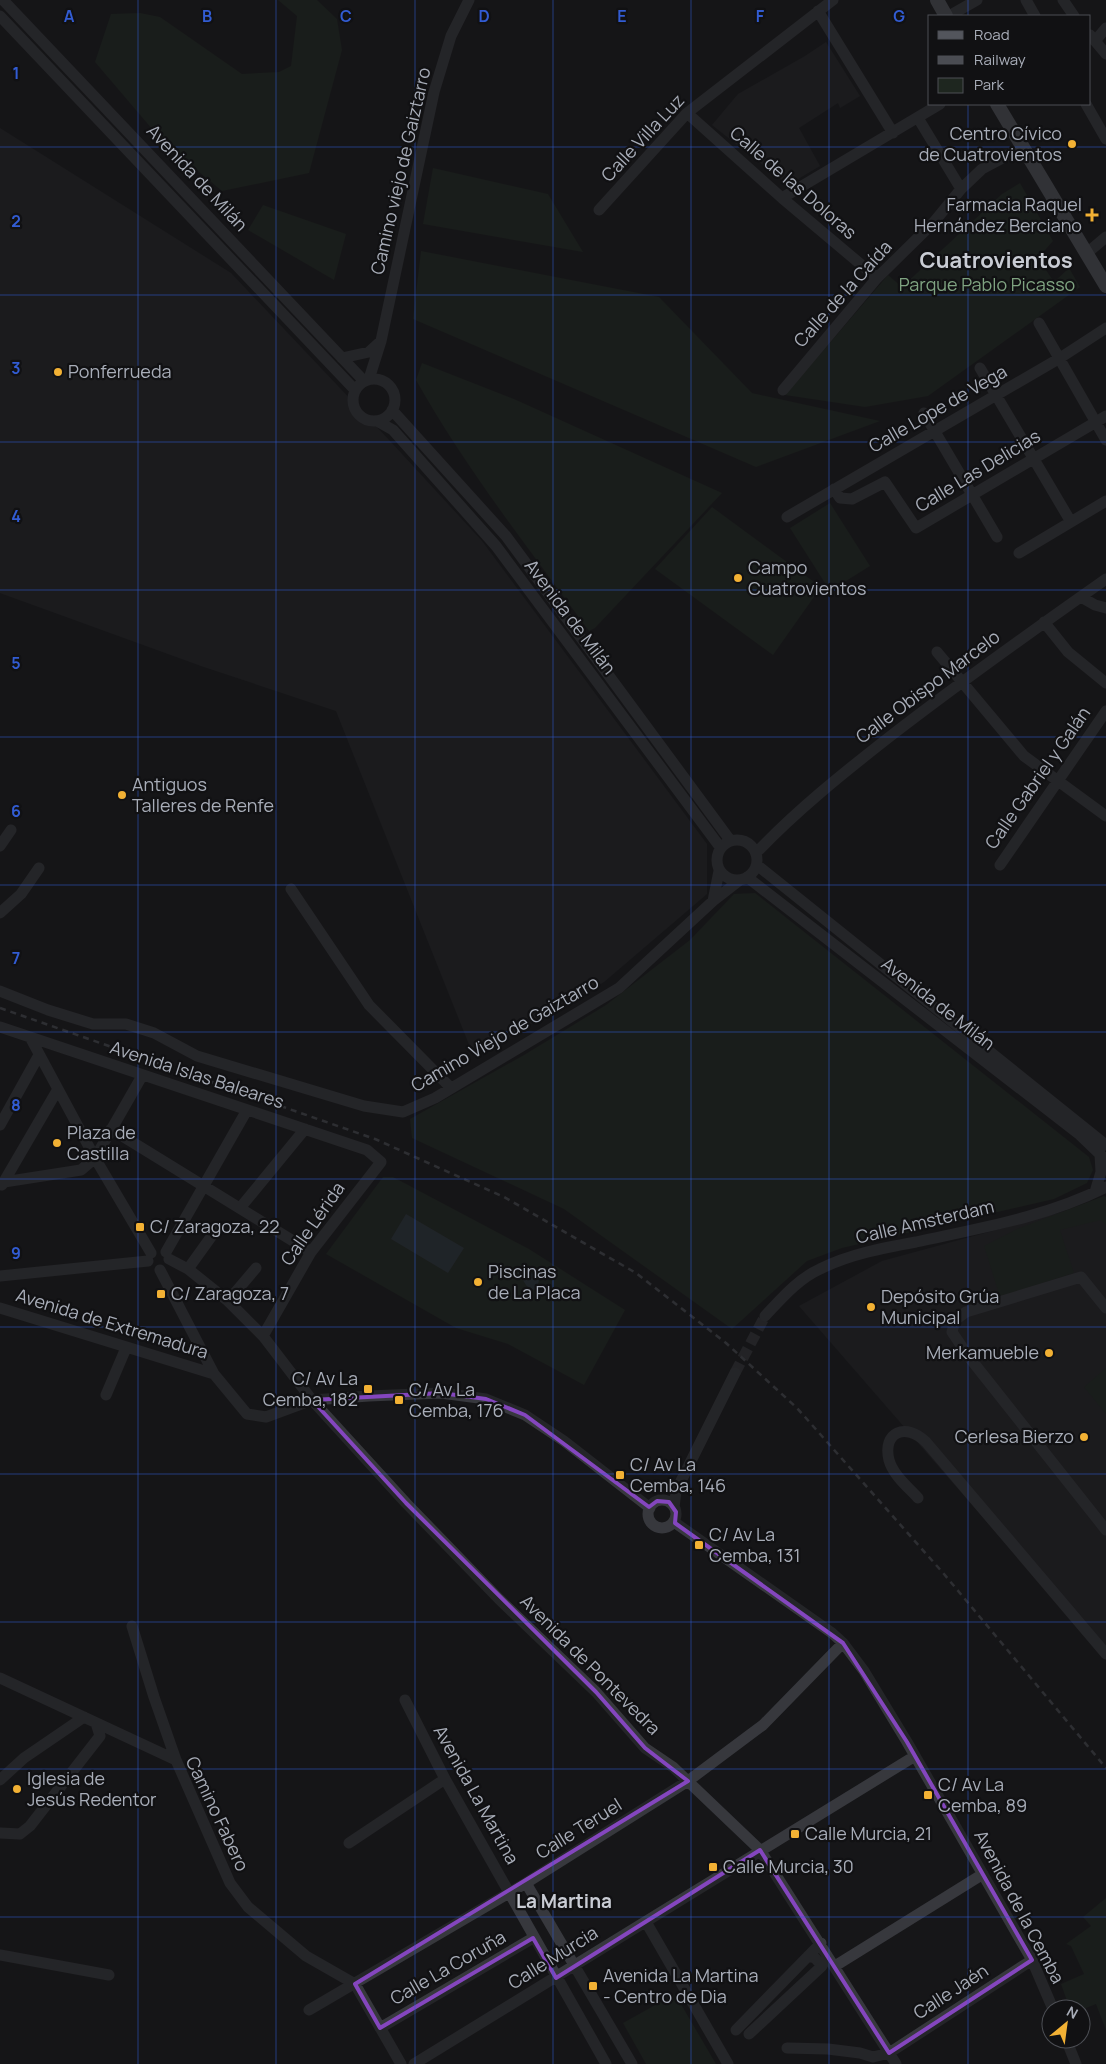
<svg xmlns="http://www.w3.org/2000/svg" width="1106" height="2064" viewBox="0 0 1106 2064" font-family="Manrope,sans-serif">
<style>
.built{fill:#222225}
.green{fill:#1e261f}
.water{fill:#2c353c}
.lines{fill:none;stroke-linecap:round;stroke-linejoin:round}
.minor-tunnel{stroke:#333438;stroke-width:11;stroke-dasharray:11 5.5;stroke-linecap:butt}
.minor{stroke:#37383d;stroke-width:11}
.major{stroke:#53555c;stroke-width:14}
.rail{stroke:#4a4c52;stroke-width:2.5;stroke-dasharray:6 5;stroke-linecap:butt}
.marked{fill:none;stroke:#8446be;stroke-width:4;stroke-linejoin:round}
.grid{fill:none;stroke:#325cd3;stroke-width:1;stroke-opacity:0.55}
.poi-dot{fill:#f2b134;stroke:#111113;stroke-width:2}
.labels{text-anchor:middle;stroke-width:4.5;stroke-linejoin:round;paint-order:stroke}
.poi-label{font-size:18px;fill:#a8adb8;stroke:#111113;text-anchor:start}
.street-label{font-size:18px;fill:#a8adb8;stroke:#111113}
.park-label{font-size:18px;fill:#7fa381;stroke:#111113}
.neighbourhood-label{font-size:19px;font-weight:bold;fill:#c9ccd4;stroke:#111113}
.district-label{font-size:22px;font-weight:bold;fill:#c9ccd4;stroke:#111113}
.grid-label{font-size:16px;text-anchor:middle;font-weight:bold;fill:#325cd3;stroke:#111113;stroke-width:4.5;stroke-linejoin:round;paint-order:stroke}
</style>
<rect width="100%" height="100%" fill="#161618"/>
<!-- built -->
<path class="built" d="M826,42l34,54 -20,12 -2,-5 -39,25 21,38 -32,19 -76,-60 26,-31 67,-38z
M0,128l231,145 159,168 92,100 225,303v50l-103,88 -130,75 -138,-346 -135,-45 -201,-73z
M1106,1200v459l-307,-353 83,-45z"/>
<!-- green -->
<path class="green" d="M278,0h39l20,19 5,31 -33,123 -87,18 -58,-48 -69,-81 16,-48 29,-1 20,4 82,57 37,-2 12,-6 6,-50z
M433,168l115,26 35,58 -160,-28z
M1020,183l33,58 -15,17 16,24 15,-14 11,19 -152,109 -63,11 -80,-12 103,-120 14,12 100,-93z
M263,205l83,29 -12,46 -86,-50z
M421,251l238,46 93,96 128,28 -124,46 -343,-148z
M422,363l92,36 208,94 -127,135 -6,3c-60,-82 -123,-162 -173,-251z
M830,503l40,63 -40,25 -40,-63z
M712,507l109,80 -48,68 -118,-86z
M755,893l334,264 4,13 -6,13 -33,16 -212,49 -35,13 -75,68 -168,-120 -152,-71 -2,-19 114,-64 82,-50 84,-65 44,-46z
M383,1177h10l136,72 96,61 -41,75 -76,-41 -52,-16 -130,-74z
M1104,1196l2,1v28l-5,-5 -41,10 14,43 -74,24 -16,-51 33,-17z
M1106,1368v46l-22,-27z
M1106,1898v132l-10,-26 -15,6 -11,-1 -9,-25 23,-10 -13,-28 -5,-2 25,-18 -8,-9z
M675,1994l41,70h-70l-23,-41z"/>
<!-- water -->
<path class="water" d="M406,1214l58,34 -16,25 -57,-34z
M518,1272l19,2 2,6 -2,8 -3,2c-10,-2 -9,-11 -16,-15z"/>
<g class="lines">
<!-- minor-tunnel -->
<path class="minor-tunnel" d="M735,1373l30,-57"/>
<!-- minor -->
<path class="minor" d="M3,0l361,381
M1026,0l9,16
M1063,0l11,16
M818,11l75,122
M0,16l355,374
M949,16l28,-16
M1090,35l16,19
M1095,41l11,-13
M1086,104l20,35
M687,113l95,85 95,80
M918,118l43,71
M782,198l158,-94
M599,210l88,-97 146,-113
M1087,253l19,-16
M1039,323l67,117
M342,358l27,-6 12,-11
M980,368l91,154
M369,379l12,-38 53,-249 17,-56 18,-36
M353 400a21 21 0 1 1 42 0a21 21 0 1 1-42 0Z
M783,390l94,-112 57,-56 27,-33 21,-20 41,-22
M392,410l114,126 224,304
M924,413l73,124
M377,421l16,9 103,116 224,301
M834,489l6,9 12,1 33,-17 31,46 190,-112
M787,517l273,-159 46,-30
M1019,553l87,-52
M1081,597l14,8 11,3
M1044,622l24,30 38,31
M937,652l87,104 82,60
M717 860a20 20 0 1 1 40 0a20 20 0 1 1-40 0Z
M0,846l11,-16
M756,853c40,-42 86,-79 132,-115 71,-55 144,-107 218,-159
M757,865l349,280
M1000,865l106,-154
M747,877l333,258 26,25
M291,889l78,116 82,83
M713,901l6,-30
M0,913l21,-19 18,-26
M0,991l48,19 45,14h33l28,9 43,23 167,50 39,6 32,-14 184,-110 94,-87 27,-21
M0,1027l367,123 14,12 -70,90 -48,84
M30,1037l65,121 56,95
M0,1125l39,-70
M111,1129l200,123
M4,1182l77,-12 14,-12 47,-82
M2,1185l56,-96
M1095,1192l6,-20 -1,-19
M240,1208l65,-79
M166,1252l81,-142
M169,1259l19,10 40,32 35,35 49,64 94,103 93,96 97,93 49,56 28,19 87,83 136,214
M188,1269l28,-39
M160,1270l54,104 33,40 19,3 46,-17 57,-4 72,-3 45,6 39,16 39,26 86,67
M0,1276l148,-15
M228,1301l28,-33
M0,1308l214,66
M1106,1308l-25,-31 -115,35 -11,8 -3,12 17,25 137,173
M765,1316c17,-18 33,-37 55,-47 30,-15 63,-21 96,-27 64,-14 131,-25 190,-55
M106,1395l20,-47
M918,1498c-10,-11 -25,-23 -29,-38 -7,-28 17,-38 37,-18l180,212
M648 1514a14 14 0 1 1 28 0a14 14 0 1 1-28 0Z
M674,1507l2,-16 59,-118
M674,1522l158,111 11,10 21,28 43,71 125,218 21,49
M132,1626l22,71 22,63
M0,1678l176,82 54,123 18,24 58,49 49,28 46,80
M405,1700l40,79 161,285
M0,1780l24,-22 60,-41
M0,1833l20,1 10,-8 70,-90 -4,-13
M349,1843l96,-64
M526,1883l106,181
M646,1922l82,142
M0,1955l109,20
M835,1966l148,-92
M309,2010l217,-127 162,-102 75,-56 80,-82
M380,2028l153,-90
M736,2030l85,-87
M749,2034l73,-68 -7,-8 -7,-2
M1066,2039l10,25
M787,2048l41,1 32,4 13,4 16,-4 143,-93
M414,2064l501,-308"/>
<!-- major -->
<path class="major" d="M937,0l9,16
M997,104l109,182"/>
<!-- rail -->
<path class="rail" d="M0,1008l375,131 129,58 132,76 90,70 71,65 147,166 162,194"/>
</g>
<!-- marked area -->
<path d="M0 0H1106V2064H0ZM441,1393l45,6 39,16 124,92 8,-6 12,1 7,10 -1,11 168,120 64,99 125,218 -143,93 -129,-203 -204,128 -23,-40 -153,90 -25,-44 333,-203 -43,-33 -49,-56 -190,-189 -94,-103z" fill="#161618" fill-opacity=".55" fill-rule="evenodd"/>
<path class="marked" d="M441,1393l45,6 39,16 124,92 8,-6 12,1 7,10 -1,11 168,120 64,99 125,218 -143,93 -129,-203 -204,128 -23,-40 -153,90 -25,-44 333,-203 -43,-33 -49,-56 -190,-189 -94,-103z"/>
<!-- grid -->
<path class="grid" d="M138,0v2064M276,0v2064M415,0v2064M553,0v2064M691,0v2064M829,0v2064M968,0v16M968,104v1960M0,147h1106M0,295h1106M0,442h1106M0,590h1106M0,737h1106M0,885h1106M0,1032h1106M0,1179h1106M0,1327h1106M0,1474h1106M0,1622h1106M0,1769h1106M0,1917h1106"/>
<!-- markers -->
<g class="poi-dot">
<circle cx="1072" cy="144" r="5"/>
<path d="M1089.5 207.5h5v5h5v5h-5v5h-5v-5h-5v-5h5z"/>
<circle cx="58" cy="372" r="5"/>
<circle cx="738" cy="578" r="5"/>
<circle cx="122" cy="795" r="5"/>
<circle cx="57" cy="1143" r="5"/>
<rect x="135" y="1222" width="10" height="10" rx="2.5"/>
<circle cx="478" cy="1282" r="5"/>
<rect x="156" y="1289" width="10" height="10" rx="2.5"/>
<circle cx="871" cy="1307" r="5"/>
<circle cx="1049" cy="1353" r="5"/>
<rect x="363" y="1384" width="10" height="10" rx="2.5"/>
<rect x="394" y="1395" width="10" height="10" rx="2.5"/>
<circle cx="1084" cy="1437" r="5"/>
<rect x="615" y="1470" width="10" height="10" rx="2.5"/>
<rect x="694" y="1540" width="10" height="10" rx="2.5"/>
<circle cx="17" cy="1789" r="5"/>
<rect x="923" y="1790" width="10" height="10" rx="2.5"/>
<rect x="790" y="1829" width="10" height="10" rx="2.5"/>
<rect x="708" y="1862" width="10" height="10" rx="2.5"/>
<rect x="588" y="1981" width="10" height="10" rx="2.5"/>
</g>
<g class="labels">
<!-- poi labels -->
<g class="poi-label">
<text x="1062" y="140" text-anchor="end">Centro Cívico<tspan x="1062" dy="21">de Cuatrovientos</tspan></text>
<text x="1082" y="211" text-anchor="end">Farmacia Raquel<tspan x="1082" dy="21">Hernández Berciano</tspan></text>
<text x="68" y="378">Ponferrueda</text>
<text x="748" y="574">Campo<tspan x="748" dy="21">Cuatrovientos</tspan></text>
<text x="132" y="791">Antiguos<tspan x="132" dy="21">Talleres de Renfe</tspan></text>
<text x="67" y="1139">Plaza de<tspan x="67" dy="21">Castilla</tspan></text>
<text x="150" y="1233">C/ Zaragoza, 22</text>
<text x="488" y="1278">Piscinas<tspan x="488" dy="21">de La Placa</tspan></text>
<text x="171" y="1300">C/ Zaragoza, 7</text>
<text x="881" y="1303">Depósito Grúa<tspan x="881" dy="21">Municipal</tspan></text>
<text x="1039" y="1359" text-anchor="end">Merkamueble</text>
<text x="358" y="1385" text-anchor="end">C/ Av La<tspan x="358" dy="21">Cemba, 182</tspan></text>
<text x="409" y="1396">C/ Av La<tspan x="409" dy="21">Cemba, 176</tspan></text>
<text x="1074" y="1443" text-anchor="end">Cerlesa Bierzo</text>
<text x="630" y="1471">C/ Av La<tspan x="630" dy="21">Cemba, 146</tspan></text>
<text x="709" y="1541">C/ Av La<tspan x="709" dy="21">Cemba, 131</tspan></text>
<text x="27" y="1785">Iglesia de<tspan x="27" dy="21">Jesús Redentor</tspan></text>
<text x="938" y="1791">C/ Av La<tspan x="938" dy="21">Cemba, 89</tspan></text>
<text x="805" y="1840">Calle Murcia, 21</text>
<text x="723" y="1873">Calle Murcia, 30</text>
<text x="603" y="1982">Avenida La Martina<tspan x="603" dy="21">- Centro de Dia</tspan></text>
</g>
<!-- street labels -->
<g class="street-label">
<text transform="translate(643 138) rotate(-47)" y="6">Calle Villa Luz</text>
<text transform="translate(401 171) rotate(-77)" y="6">Camino viejo de Gaiztarro</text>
<text transform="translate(197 178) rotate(47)" y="6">Avenida de Milán</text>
<text transform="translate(793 183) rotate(41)" y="6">Calle de las Doloras</text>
<text transform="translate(843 294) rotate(-48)" y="6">Calle de la Caída</text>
<text transform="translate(938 409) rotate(-30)" y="6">Calle Lope de Vega</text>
<text transform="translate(978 471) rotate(-31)" y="6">Calle Las Delicias</text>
<text transform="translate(570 617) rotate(53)" y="6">Avenida de Milán</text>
<text transform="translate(928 687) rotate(-37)" y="6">Calle Obispo Marcelo</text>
<text transform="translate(1038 778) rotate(-55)" y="6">Calle Gabriel y Galán</text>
<text transform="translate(938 1004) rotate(38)" y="6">Avenida de Milán</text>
<text transform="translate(505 1034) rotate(-30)" y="6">Camino Viejo de Gaiztarro</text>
<text transform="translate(197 1075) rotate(18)" y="6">Avenida Islas Baleares</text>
<text transform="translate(925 1222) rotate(-13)" y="6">Calle Amsterdam</text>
<text transform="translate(313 1224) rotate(-55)" y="6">Calle Lérida</text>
<text transform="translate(112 1324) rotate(17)" y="6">Avenida de Extremadura</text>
<text transform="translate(590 1665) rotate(45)" y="6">Avenida de Pontevedra</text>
<text transform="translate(476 1795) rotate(61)" y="6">Avenida La Martina</text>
<text transform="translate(217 1814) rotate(65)" y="6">Camino Fabero</text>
<text transform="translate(579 1829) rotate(-32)" y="6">Calle Teruel</text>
<text transform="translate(1019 1907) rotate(62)" y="6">Avenida de la Cemba</text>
<text transform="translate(553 1958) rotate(-32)" y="6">Calle Murcia</text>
<text transform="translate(448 1968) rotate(-30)" y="6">Calle La Coruña</text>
<text transform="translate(951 1992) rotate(-33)" y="6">Calle Jaén</text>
</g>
<!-- park labels -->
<g class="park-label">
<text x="987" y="291">Parque Pablo Picasso</text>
</g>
<!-- neighbourhood labels -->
<g class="neighbourhood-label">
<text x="564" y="1908">La Martina</text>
</g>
<!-- district labels -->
<g class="district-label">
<text x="996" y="268">Cuatrovientos</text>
</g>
</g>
<g class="grid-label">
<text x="69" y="22">A</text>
<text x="207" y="22">B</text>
<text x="346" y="22">C</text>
<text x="484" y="22">D</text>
<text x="622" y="22">E</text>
<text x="760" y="22">F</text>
<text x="899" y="22">G</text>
<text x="16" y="79">1</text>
<text x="16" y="227">2</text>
<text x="16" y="374">3</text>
<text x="16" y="522">4</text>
<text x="16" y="669">5</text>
<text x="16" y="817">6</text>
<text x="16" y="964">7</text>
<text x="16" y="1111">8</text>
<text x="16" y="1259">9</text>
</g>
<!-- legend -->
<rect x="928" y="15" width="162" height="90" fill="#111113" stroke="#4d4f55"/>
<rect x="938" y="31" width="25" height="8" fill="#53555c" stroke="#4d4f55"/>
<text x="974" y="40" font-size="15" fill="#a8adb8">Road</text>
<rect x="938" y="56" width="25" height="8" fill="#4a4c52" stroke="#4d4f55"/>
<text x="974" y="65" font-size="15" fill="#a8adb8">Railway</text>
<rect x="938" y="78" width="25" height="15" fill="#1e261f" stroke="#4d4f55"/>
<text x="974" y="90" font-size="15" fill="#a8adb8">Park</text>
<!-- north arrow -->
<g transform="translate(1066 2024) rotate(29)"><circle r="24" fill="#111113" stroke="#4d4f55"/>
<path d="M0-4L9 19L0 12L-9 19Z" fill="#f2b134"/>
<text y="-8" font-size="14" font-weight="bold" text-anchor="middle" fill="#a8adb8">N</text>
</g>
</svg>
